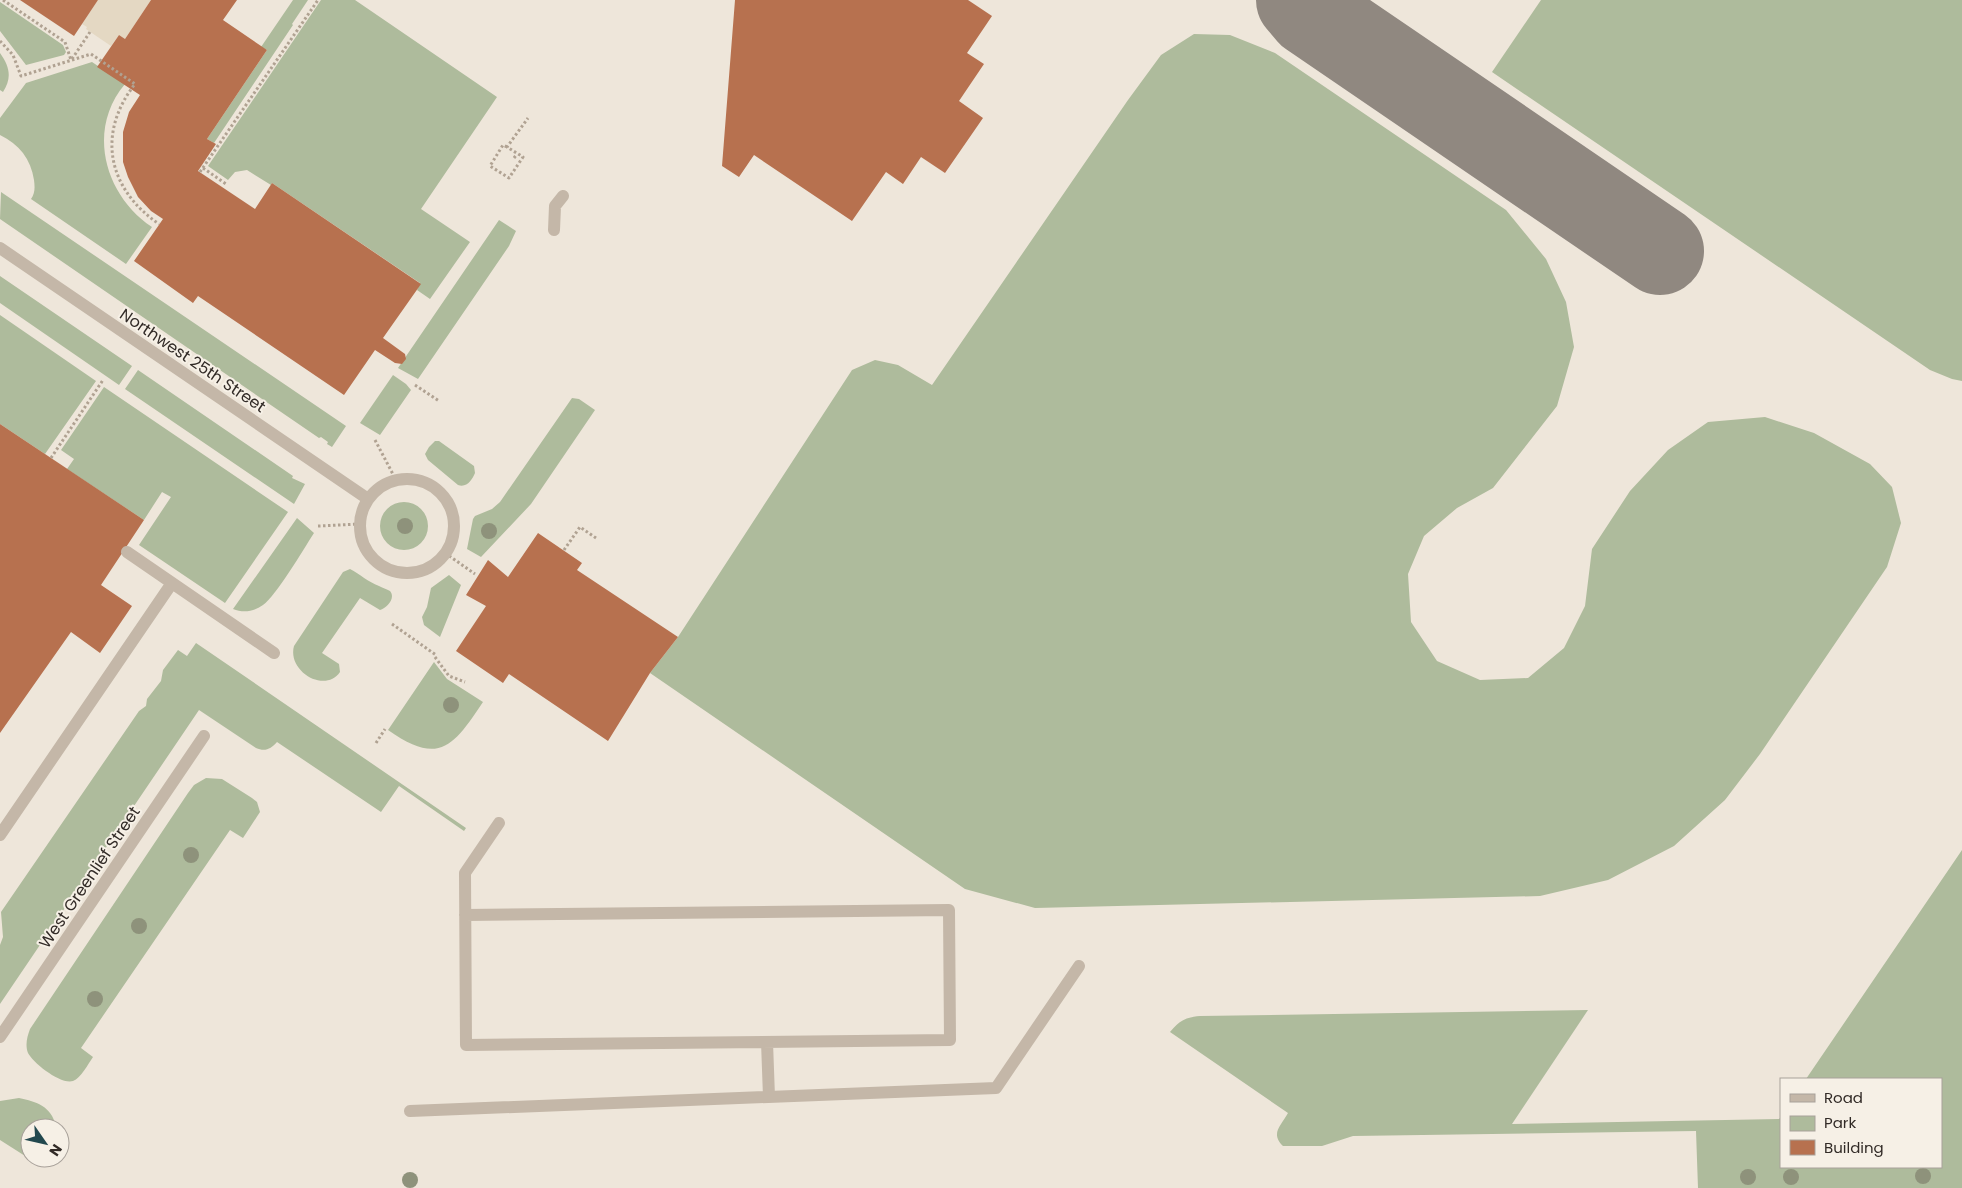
<svg xmlns="http://www.w3.org/2000/svg" width="1962" height="1188" viewBox="0 0 1962 1188" font-family="Poppins,sans-serif">
<style>
.green{fill:#aebb9c}
.plaza{fill:#e4d8c3}
.lines{fill:none;stroke-linecap:round;stroke-linejoin:round}
.taxiway{stroke:#908880;stroke-width:88}
.building{fill:#b7714f}
.path{stroke:#b0a292;stroke-width:3;stroke-dasharray:2.5 2.5;stroke-linecap:butt}
.minor{stroke:#c4b7a8;stroke-width:12}
.tree{fill:#8e927b}
.labels{text-anchor:middle;stroke-width:4;stroke-linejoin:round;paint-order:stroke}
.street-label{font-size:16px;fill:#322b27;stroke:#f6f0e6}
</style>
<rect width="100%" height="100%" fill="#eee6da"/>
<!-- green -->
<path class="green" d="M293,0h15l-16,24 1,1 -79,118 -7,-4 60,-89 -6,-3z
M321,0h34l142,97 -76,112 49,33 -40,57 -13,-9 3,-7 -148,-100 -1,2 -24,-15 -12,2 -7,8 -20,-14z
M1541,0h421v381l-10,-2 -22,-9 -438,-298z
M0,2l63,43 3,7 -2,3 -38,10 -26,-34z
M1194,34l36,1 45,18 231,157 40,49 20,43 8,45 -17,59 -64,82 -36,20 -33,28 -16,38 3,48 26,39 43,19 48,-2 36,-30 21,-42 7,-57 38,-58 38,-41 40,-28 57,-5 49,16 56,31 22,23 9,36 -14,44 -127,187 -35,46 -51,46 -66,34 -68,16 -505,12 -70,-19 -315,-216 28,-36 174,-267 23,-10 23,5 34,20 196,-285 33,-45z
M0,53c10,14 12,25 3,39l-3,-2z
M92,62l33,22c-39,46 -20,112 27,143l-26,37 -95,-65c4,-6 4,-11 3,-19 -3,-21 -15,-36 -34,-45v-17l26,-35z
M1,192l345,234 -14,21 -5,-3 1,-2 -7,-5 -2,1 -319,-219z
M499,220l17,11 -7,15 -91,133 -20,-11z
M0,276l132,90 -13,19 -119,-82z
M0,315l96,66 -51,73 -45,-30z
M138,370l155,106 -1,2 13,6 -11,20 -169,-115z
M393,375l13,9 5,6 -31,45 -20,-12z
M104,387l184,125 -63,91 -86,-58 32,-48 -9,-5 -18,28 -77,-51 7,-10 -13,-9z
M572,398l7,1 16,11 -64,94 -50,53 -14,-8 6,-30 2,-3 17,-7 8,-7z
M435,441h4l35,25 1,7c-3,7 -8,15 -17,12l-30,-25 -3,-6 4,-7z
M380 526a24 24 0 1 1 48 0a24 24 0 1 1-48 0Z
M297,518l17,15c-11,17 -38,63 -51,72 -10,7 -20,8 -30,4z
M350,569c10,5 18,13 29,17 3,2 8,3 11,5 6,7 -3,17 -10,19l-20,-12 -38,55 17,11 1,8c-15,22 -53,-1 -46,-26l49,-74z
M449,575l12,10 -21,52 -16,-12 -2,-8 5,-10 4,-19z
M196,643l270,185 -2,3 -65,-45 -18,26 -104,-70c-6,7 -12,10 -21,6l-57,-38 -199,294v-59l3,-8 -2,-25 138,-201 7,-5 1,-7 14,-18 2,-11 15,-20 9,6z
M434,662l13,17 36,23c-30,45 -44,64 -95,28z
M206,778l16,1 30,19 5,4 3,10 -2,3 -15,23 -13,-8 -149,218 12,9c-5,7 -12,21 -20,24 -12,4 -40,-18 -45,-28 -3,-8 -1,-16 2,-24l158,-236 6,-8z
M1962,850v338h-264l-2,-57 -343,5 -31,10h-39c-13,-13 -2,-20 5,-33l-118,-81c9,-11 16,-15 30,-16l388,-6 -76,114 267,-5 2,-2v50h160v-88h-135z
M19,1098c18,4 32,8 37,28v2h-26v30h7l-4,3 -33,-21v-39z"/>
<!-- plaza -->
<path class="plaza" d="M98,0h53l-26,39 -6,-4 -8,11 -25,-17 1,-2 -5,-3z"/>
<g class="lines">
<!-- taxiway -->
<path class="taxiway" d="M1300,0l11,13 349,238"/>
</g>
<!-- building -->
<path class="building" d="M20,0h78l-24,36z
M151,0h86l-14,20 44,30 -60,89 9,5 -18,27 57,38 17,-26 149,101 -38,54 22,16 1,5 -4,5 -7,-1 -20,-13 -31,45 -146,-99 -5,7 -59,-42 29,-42 -12,-8 -13,-14 -10,-20 -5,-15v-30l6,-20 11,-17 -43,-28 22,-32 6,4z
M735,0h233l24,16 -25,37 17,11 -25,37 24,17 -38,55 -24,-16 -18,27 -17,-12 -34,49 -98,-66 -15,22 -17,-11z
M0,424l144,96 -43,65 31,21 -32,47 -29,-21 -71,101z
M538,533l44,30 -5,7 101,67 -28,36 -42,68 -99,-67 -6,9 -47,-32 30,-45 -20,-11 22,-35 20,17z"/>
<g class="lines">
<!-- path -->
<path class="path" d="M3,0l62,42 6,18
M0,41l13,14 8,21 70,-22 44,30c-39,50 -27,105 24,140
M72,59l18,-27
M507,147l-4,-2 -13,21 19,12 14,-21 -16,-10 21,-29
M514,158l3,-4
M203,168l23,16
M200,172l118,-172
M415,385l24,16
M375,440l21,40
M51,458l52,-78
M318,526l41,-2
M564,550l16,-23 16,11
M445,553l30,21
M392,624l44,31
M435,657l14,19 16,6
M376,743l9,-14"/>
<!-- minor -->
<path class="minor" d="M554,230l1,-24 8,-10
M0,248l368,251
M360 526a47 47 0 1 1 94 0a47 47 0 1 1-94 0Z
M127,552l147,101
M0,835l172,-252
M465,915l484,-5 1,130 -484,5 -1,-172 34,-50
M0,1037l204,-301
M767,1042l2,55
M410,1111l586,-23 83,-122"/>
</g>
<!-- trees -->
<g class="tree">
<circle cx="405" cy="526" r="8"/>
<circle cx="489" cy="531" r="8"/>
<circle cx="451" cy="705" r="8"/>
<circle cx="191" cy="855" r="8"/>
<circle cx="139" cy="926" r="8"/>
<circle cx="95" cy="999" r="8"/>
<circle cx="1923" cy="1176" r="8"/>
<circle cx="1748" cy="1177" r="8"/>
<circle cx="1791" cy="1177" r="8"/>
<circle cx="410" cy="1180" r="8"/>
</g>
<g class="labels">
<!-- street labels -->
<g class="street-label">
<text transform="translate(193 360) rotate(34)" y="6">Northwest 25th Street</text>
<text transform="translate(89 877) rotate(-56)" y="6">West Greenlief Street</text>
</g>
</g>
<!-- legend -->
<rect x="1780" y="1078" width="162" height="90" fill="#f6f0e6" stroke="#a8a19a"/>
<rect x="1790" y="1094" width="25" height="8" fill="#c4b7a8" stroke="#a8a19a"/>
<text x="1824" y="1103" font-size="15" fill="#322b27">Road</text>
<rect x="1790" y="1116" width="25" height="15" fill="#aebb9c" stroke="#a8a19a"/>
<text x="1824" y="1128" font-size="15" fill="#322b27">Park</text>
<rect x="1790" y="1140" width="25" height="15" fill="#b7714f" stroke="#a8a19a"/>
<text x="1824" y="1153" font-size="15" fill="#322b27">Building</text>
<!-- north arrow -->
<g transform="translate(45 1143) rotate(124)"><circle r="24" fill="#f6f0e6" stroke="#a8a19a"/>
<path d="M0-4L9 19L0 12L-9 19Z" fill="#22484e"/>
<text y="-8" font-size="14" font-weight="bold" text-anchor="middle" fill="#322b27">N</text>
</g>
</svg>
